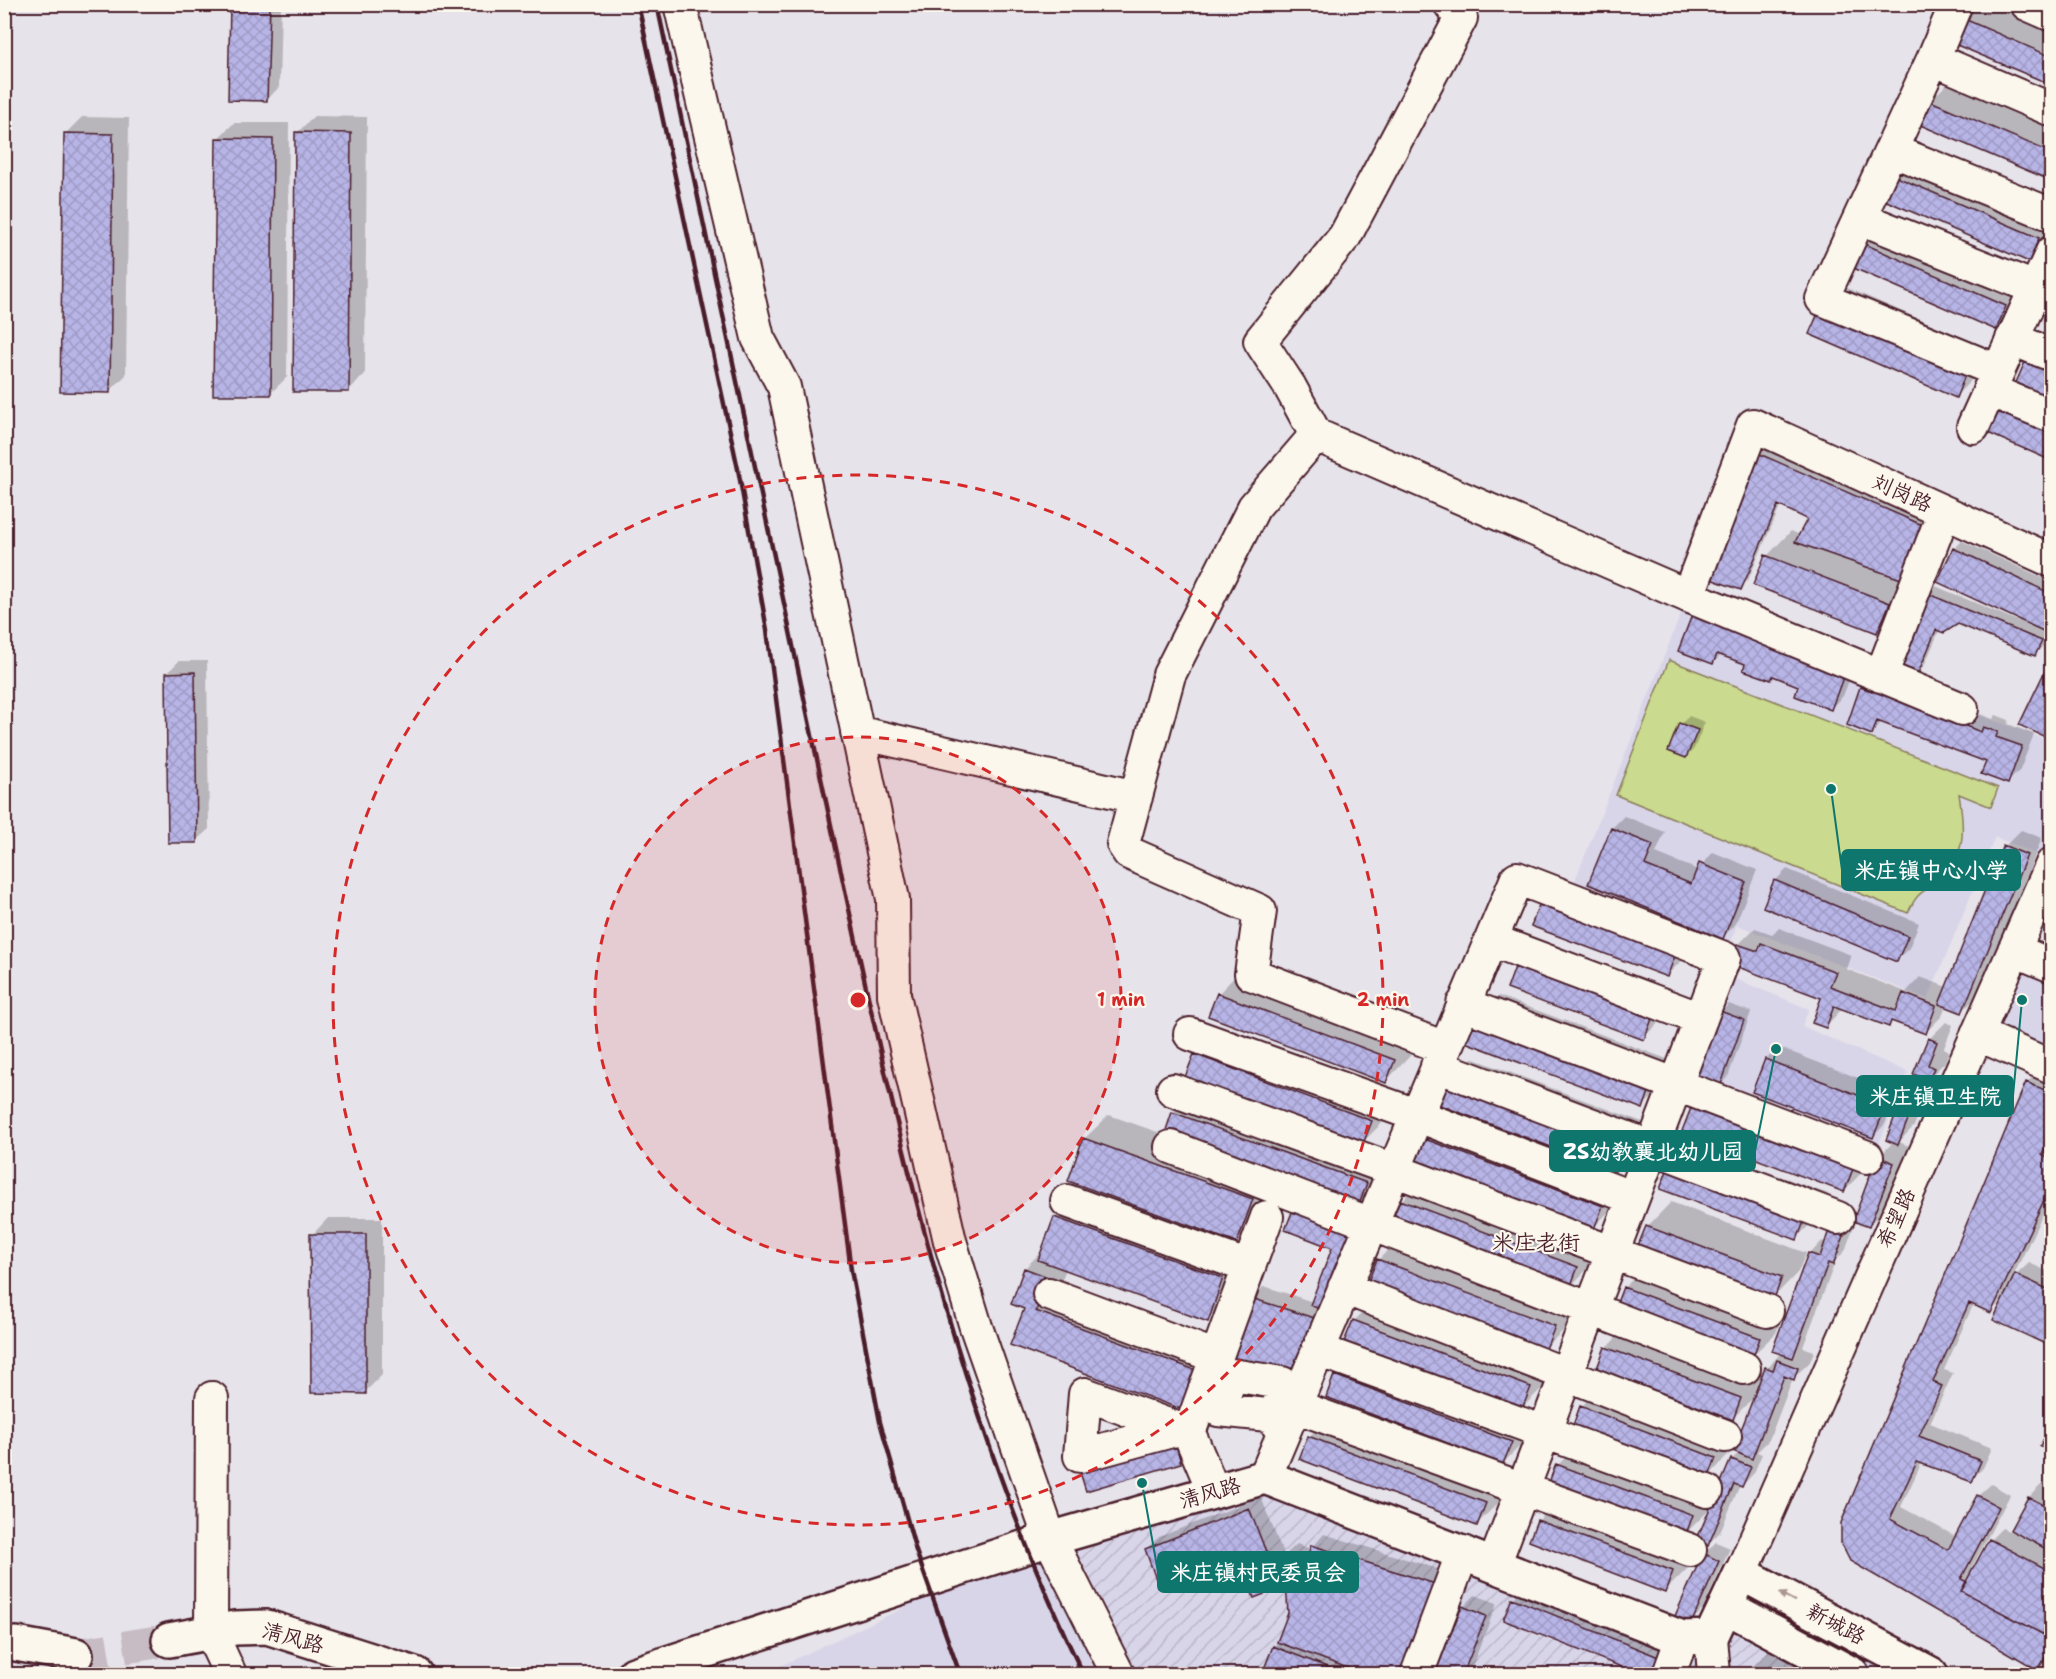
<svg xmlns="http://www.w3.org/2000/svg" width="2056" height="1679" viewBox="0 0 2056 1679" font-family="'Shantell Sans','LXGW WenKai TC',sans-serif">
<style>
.built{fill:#d9d5e9}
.industrial{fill:url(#industrial-furrows)}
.green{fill:#cada8e;stroke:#8a7c5c;stroke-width:1.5}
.shadow{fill:#0003}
.building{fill:url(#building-cross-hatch);stroke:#4a1f2b;stroke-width:1.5}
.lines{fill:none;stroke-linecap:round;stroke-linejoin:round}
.major-tunnel{stroke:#c8bcc4;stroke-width:33;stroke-dasharray:33 16;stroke-linecap:butt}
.minor-casing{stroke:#4a1f2b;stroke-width:36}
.major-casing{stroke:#4a1f2b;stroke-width:38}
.minor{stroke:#fbf7ec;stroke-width:32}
.major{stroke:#fbf7ec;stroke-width:33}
.rail{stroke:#4a1f2b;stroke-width:4.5}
.oneway{fill:#ab9695}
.ring{fill:none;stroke:#d62828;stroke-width:3;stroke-dasharray:10 8}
.labels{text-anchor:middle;stroke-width:4.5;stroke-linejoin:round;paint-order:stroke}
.street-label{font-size:21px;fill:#4a1f2b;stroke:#fbf7ec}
.neighbourhood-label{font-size:22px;fill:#4a1f2b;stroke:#fbf7ec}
.centre{fill:#d62828;stroke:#fbf7ec;stroke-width:3}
.ring-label{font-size:18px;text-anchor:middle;font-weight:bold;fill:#d62828;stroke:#fbf7ec;stroke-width:4.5;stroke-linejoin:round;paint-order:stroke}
.leader{fill:none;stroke:#0f766e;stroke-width:2}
.callout-dot{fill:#0f766e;stroke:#fbf7ec;stroke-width:2}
.callout{fill:#0f766e;stroke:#0f766e;stroke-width:2}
.callout-label{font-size:22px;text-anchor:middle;font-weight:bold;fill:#fff}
</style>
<defs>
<pattern id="industrial-furrows" width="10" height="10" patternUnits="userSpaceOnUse" patternTransform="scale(1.5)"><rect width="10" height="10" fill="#d9d5e9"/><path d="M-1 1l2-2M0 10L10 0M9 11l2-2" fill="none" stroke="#bcb6c8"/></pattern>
<pattern id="building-cross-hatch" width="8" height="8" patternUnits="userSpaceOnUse" patternTransform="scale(1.5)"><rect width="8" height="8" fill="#b7b4e6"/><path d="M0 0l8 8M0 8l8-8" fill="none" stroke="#9f9ac5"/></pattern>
</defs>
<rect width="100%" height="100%" fill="#e7e3ea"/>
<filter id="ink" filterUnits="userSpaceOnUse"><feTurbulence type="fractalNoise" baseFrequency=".0167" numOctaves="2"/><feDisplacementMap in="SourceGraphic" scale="12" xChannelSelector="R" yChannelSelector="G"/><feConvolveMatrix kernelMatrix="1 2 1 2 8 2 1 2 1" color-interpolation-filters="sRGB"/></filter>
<g filter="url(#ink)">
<!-- built -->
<path class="built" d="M1688,596l274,113 89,32v119l-56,-23 -67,162 -191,-74 -13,33 -156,-60z
M2014,950l37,16v101l-74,-33z
M1726,975l83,34 -7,17 106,46 -33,82 -191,-73z
M1050,1539l75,135h-362z"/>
<!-- industrial -->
<path class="industrial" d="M1265,1477l446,160 30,-64 190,101h-805l-76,-135z"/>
<!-- green -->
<path class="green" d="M1669,660l329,128 -7,19 -32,-13c6,36 8,65 -24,89 -16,11 -19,12 -27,30l-292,-118z"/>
<!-- shadow -->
<path class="shadow" d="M232,4h49l-2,83 -12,13z
M1978,4h33l41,18v62l-89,-65z
M1954,77l98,41v62l-122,-79z
M314,116l53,1 -2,257 -17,17 -51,-258z
M82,117l47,1 -3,257 -17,17 -44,-258z
M234,123h55l-2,254 -17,17 -53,-255z
M1918,151l134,58v29l-24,23 -135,-85z
M1885,219l145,62 -10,22 -24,25 -135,-85z
M1845,287l145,62 -10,22 -24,25 -135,-85z
M2051,338l1,122 -32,-72 7,-25z
M1765,444l169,75 -32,88 -25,25 -110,-76 24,-25 9,4 9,-17 -28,-13 -33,75 -8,8 17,-136z
M1962,541l90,41v51l-3,-1 -6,14 -8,8 -77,-32 -18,7 -16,37 -8,8 15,-96 4,2 -2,5 85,36 1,-3 -65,-69z
M1706,603l151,57 -14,36 -12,12 -31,-23 -26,-10 -3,4 -24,-15 -25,-10 -9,9 -19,-47z
M179,661h28l2,168 -13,12 -29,-168z
M1874,675l119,44 3,-4 13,5 -1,4 26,10 -14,36 -12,12 -20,-21 -105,-40 -12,12 -22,-8 13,-38z
M1689,716l16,6 -11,27 -8,8 -5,-33z
M1624,816l41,16 -9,21 42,17 15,-18 44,18 -22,55 -12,12 -133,-54 22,-55z
M2021,830l21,8 -63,157 -17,16 -16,-6 -4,11 -17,17 -31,-13 -5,5 -46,-17 -18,19 -2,-29 -91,-35 7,-19 16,-16 17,6 7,-6 72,27 -5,14 60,23 14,-15 27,10 58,-141z
M1787,869l132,54 -10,25 -13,13 -121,-80z
M1565,881l134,50 -7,20 -25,24 -134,-50 7,-20z
M1541,944l127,70 -25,24 -127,-70z
M1242,969l176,66 -8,21 -24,25 -168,-87z
M1499,996l176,66 -8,21 -25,24 -168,-87z
M1729,1004l22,8 -23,65 -8,8 156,60 -8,21 -24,25 -152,-82 25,-25 4,-72z
M1946,1022l7,3 -9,23 5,3 -4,11 -17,17 -13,-6 14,-34z
M1220,1030l168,87 -25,25 -168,-87z
M1778,1047l119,46 -12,31 -12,13 -107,-77z
M1472,1058l176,66 -8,21 -25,25 -168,-88z
M2039,1070l13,6v118l-40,85 17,-16 23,10v73l-46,-50 -15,15 -17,-8 -30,67 9,3 -23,50 62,25 -9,20 -12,12 -49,-18 -21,45 56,30 21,-41 13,-12 19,11 -38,72 3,2 15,-29 12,-12 9,4 18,-35 12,-12 11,6v59l-4,2 4,2v99l-15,15 -186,-108 176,-477z
M1919,1084l10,4 -15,38 -15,16 10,4 -24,63 -16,16 10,-68 15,-16 8,-41z
M1198,1088l184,93 -24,24 -82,-29 -14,40 -25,25 -153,-102 25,-24 57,20 8,-23z
M1451,1115l167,87 -24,25 -168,-88z
M1694,1144l134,50 -7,20 -25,24 -127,-70z
M1425,1176l176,66 -8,21 -24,25 -168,-87z
M1080,1194l167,60 -15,41 -25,25 -141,-51 -7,18 162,60 -13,36 -196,-80 13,-35 18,-18 12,-32z
M1671,1202l135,51 -8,19 -24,25 -127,-70z
M328,1218h54v157l-17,17 -53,-157z
M1843,1219l12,4 -10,28 -9,9 -33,87 11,4 -4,11 -17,16 -24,62 -12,12 5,2 -8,19 -12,13 -2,-1 -20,47 -12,12 4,-37 -28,28 -126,-70 24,-25 137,52 13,-33 8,-7 -7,-2 -25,27 -127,-70 24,-24 136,50 15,-38 -23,23 -127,-70 25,-25 133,50 17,-21 29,-98 12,-13 4,2z
M1374,1220l-68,145 -54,-67 12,-12 49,16z
M1403,1235l175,66 -7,22 -25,24 -168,-87z
M1649,1263l134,50 -7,20 -25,24 -127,-69z
M1379,1296l168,87 -25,25 -168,-87z
M1360,1351l168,87 -25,25 -168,-87z
M1333,1412l176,66 -7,21 -25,25 -168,-87z
M1170,1422l35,15 -24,25z
M1563,1496l134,51 -7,19 -25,25 -127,-70z
M1261,1497l23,59 13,-12 14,5 13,-15 121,37 -27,103h-155l26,-61 -2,-34 -8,8 -42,-38h-91l13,-12z
M1716,1542l14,6 -27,61 -12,13 13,-68z
M1525,1586l158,63 -13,25h-27l-138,-55 8,-20z
M1475,1595l22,8 -28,71h-32l26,-67z
M1774,1645l55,29h-82z
M1236,1667l14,5 -1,2h-21z"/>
<!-- building -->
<path class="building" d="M230,4h40l-3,97 -39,-1z
M1962,18l90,39v28l-100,-42z
M1928,100l124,53v28l-134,-57z
M295,132l56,1 -2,259h-56z
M64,133l49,1 -3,259 -50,-1z
M216,138l57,1 -2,256h-58z
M1892,175l147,63 -10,24 -147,-63z
M1860,242l146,64 -10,24 -147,-64z
M1819,311l147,62 -10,25 -147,-64z
M2025,362l27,11v30l-38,-16z
M2000,406l52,23v32l-64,-28z
M1755,452l172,75 -23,53 -109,-38 12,-23 -29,-14 -37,85 -36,-13z
M1953,548l99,46v41l-115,-53z
M1765,555l125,48 -13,30 -124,-48z
M1926,593l116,48 -7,15 -77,-32 -14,9 -8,-3 -19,46 -22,-9z
M1692,615l153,57 -14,38 -36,-14 3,-10 -25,-10 -2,4 -28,-10 2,-6 -28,-10 -4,10 -35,-13z
M2052,656v84l-33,-15z
M195,672l2,171h-29l-2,-170z
M1860,687l27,9 2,-4 15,6 -1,4 78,30 2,-5 15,5 -2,5 26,9 -14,38 -27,-10 5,-12 -109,-41 -5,14 -25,-10z
M1679,723l19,7 -12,28 -18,-7z
M1611,828l42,17 -8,20 46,19 8,-21 47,19 -23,57 -135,-55z
M2003,845l24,10 -65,158 -23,-9z
M1774,880l134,56 -11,26 -134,-55z
M1539,905l136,51 -8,21 -136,-51z
M1761,943l75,29 -6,14 66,25 7,-18 33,13 -10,28 -35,-13 -2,6 -55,-21 -8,22 -14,-5 9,-25 -91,-34 7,-20 21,7z
M1515,967l137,52 -8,21 -137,-51z
M1217,993l178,67 -9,23 -178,-67z
M1720,1011l24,9 -24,67 -24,-9z
M1473,1019l178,67 -8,23 -178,-67z
M1928,1038l9,4 -9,23 6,3 -5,12 -16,-6z
M1194,1054l178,67 -9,23 -178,-67z
M1765,1059l121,47 -13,32 -121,-46z
M1446,1081l178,67 -9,23 -178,-67z
M2026,1082l26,11v42l-10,20 10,5v23l-61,130 -22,-10 -36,79 9,4 -23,50 62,25 -9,21 -55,-20 -27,57 58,31 29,-55 22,12 -38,72 6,3 -6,9 91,48v7l-14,24 -188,-109 -9,-18v-20z
M1901,1100l13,4 -16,41 -12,-5z
M1691,1108l162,61 -9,23 -162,-61z
M1172,1112l195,71 -9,24 -194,-71z
M1083,1138l170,61 -16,44 -169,-62z
M1425,1139l178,67 -9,23 -178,-67z
M1877,1156l17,7 -25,64 -16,-6z
M1668,1168l137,51 -8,21 -137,-51z
M1400,1200l178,67 -9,23 -178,-67z
M1294,1207l68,25 -30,82 -22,-9 22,-57 -47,-18z
M1054,1217l169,61 -15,44 -170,-62z
M1646,1226l136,51 -8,22 -137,-51z
M1829,1230l15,6 -11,29 -5,-2 -35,95 -21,-7 36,-98 12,4z
M310,1234h56v160l-55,-1z
M1377,1259l178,67 -9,23 -178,-67z
M1024,1268l24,9 -12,34 162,60 -15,39 -173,-65 14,-36 -13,-5z
M2015,1274l37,17v56l-59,-27z
M1623,1287l137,51 -8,21 -137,-51z
M1251,1298l63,20 -19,61 -64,-21z
M1353,1320l178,67 -9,22 -178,-67z
M1605,1347l136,51 -8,22 -136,-52z
M1777,1360l21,8 -4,12 -10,-4 -32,83 -19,-8 32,-84 8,3z
M1334,1375l178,67 -9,22 -177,-67z
M1580,1406l136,52 -8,21 -136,-51z
M2052,1422v30l-12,-6z
M1308,1436l178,67 -9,23 -178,-67z
M1174,1437l7,26 -95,28 -7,-22z
M1731,1459l20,8 -9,20 -8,-3 -26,62 -12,-5z
M1556,1464l137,51 -8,22 -137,-52z
M2028,1497l24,12v43l-42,-22z
M1249,1508l31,80 -26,10 -18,-47 -79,31 -12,-33z
M1537,1520l136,51 -8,22 -136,-52z
M1989,1539l63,33v51l-8,12 -83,-44z
M1311,1545l121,38 6,9 -26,82h-48l-87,-32 11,-29 -4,-58 22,9z
M1703,1553l16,8 -28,63 -16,-8z
M1512,1598l159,64 -5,12h-27l-136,-54z
M1462,1606l24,10 -23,58h-28z
M1273,1646l72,28h-83z"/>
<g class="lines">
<!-- major-tunnel -->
<path class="major-tunnel" d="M76,1655l93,-15"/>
<defs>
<path id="minor" d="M680,4l78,334 26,49 109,512 1,96 56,246 26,86 74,212 68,135
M1956,4l-23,55 119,51
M2027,4l25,11
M1933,59l-111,240 176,72
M1891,150l161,65
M1860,218l175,70
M2012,339l40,16
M1989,390l63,26
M1973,427l79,-175
M1316,435l-26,-48 -30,-46 85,-105 116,-218 -11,-14
M1688,596l274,113
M1881,676l63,-164
M857,732l279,65
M1491,940l210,79
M2014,950l38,16
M1463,1004l404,153
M1190,1034l226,81 217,83
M1977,1034l75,33
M1445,1048l-194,-74 9,-63 -131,-58 -6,-9 46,-169 85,-168 62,-72 372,161 65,-171 299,136
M1437,1066l401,152
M1173,1090l221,80 373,141
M1171,1147l573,221
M1067,1201l182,66
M1344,1288l381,148
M1049,1294l168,63
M1318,1350l389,141
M212,1398l-1,235 19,41
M1295,1406l395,144
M1277,1424l5,-41 -50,-8 -14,35 60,6
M1179,1429l-99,27 5,-62 94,35 10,4 25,59
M1189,1433l78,-216
M1265,1477l252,-599 207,80 -230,607
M1741,1573l311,-709
M1711,1637l3,37
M1417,1674l46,-122
M1669,1674l13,-36"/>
<path id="major" d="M1727,1607l125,67
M169,1640l66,-12 32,-1 148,47
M16,1644l60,11
M634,1674l416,-135 215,-62 417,161 29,-1 30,-64 190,101"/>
</defs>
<!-- minor casing -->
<use href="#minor" class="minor-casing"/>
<!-- major casing -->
<use href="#major" class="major-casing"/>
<!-- minor -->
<use href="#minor" class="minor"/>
<!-- major -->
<use href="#major" class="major"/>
<!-- rail -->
<path class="rail" d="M638,4l100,465 29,161 84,640 29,152 36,129 44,123
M657,4c57,269 114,538 171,807 63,294 123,591 255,863"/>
</g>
<!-- one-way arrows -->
<defs><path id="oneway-solid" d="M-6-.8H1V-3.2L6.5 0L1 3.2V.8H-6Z" transform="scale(1.5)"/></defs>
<use class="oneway" href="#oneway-solid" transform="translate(1787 1597) rotate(-152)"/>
</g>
<!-- distance rings -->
<circle cx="858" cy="1000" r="263" fill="#d62828" fill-opacity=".12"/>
<g class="ring">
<circle cx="858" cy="1000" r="263"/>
<circle cx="858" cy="1000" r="525"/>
</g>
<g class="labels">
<!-- street labels -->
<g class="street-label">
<text transform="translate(1902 493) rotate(24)" y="7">刘岗路</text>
<text transform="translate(1896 1218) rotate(-66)" y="7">希望路</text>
<text transform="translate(1210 1493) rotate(-16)" y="7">清风路</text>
<text transform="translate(1836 1624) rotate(28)" y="7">新城路</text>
<text transform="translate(293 1638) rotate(15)" y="7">清风路</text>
</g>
<!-- neighbourhood labels -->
<g class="neighbourhood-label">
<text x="1536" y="1250">米庄老街</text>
</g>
</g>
<circle cx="858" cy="1000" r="9" class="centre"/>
<g class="ring-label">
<text x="1121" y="1006">1 min</text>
<text x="1383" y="1006">2 min</text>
</g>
<!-- callouts -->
<path class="leader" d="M1831 789L1842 870M2022 1000L2013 1096M1776 1049L1755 1151M1142 1483L1158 1572"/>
<g class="callout-dot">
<circle cx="1831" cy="789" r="6"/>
<circle cx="2022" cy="1000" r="6"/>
<circle cx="1776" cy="1049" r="6"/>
<circle cx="1142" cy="1483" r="6"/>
</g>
<g class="callout">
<rect x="1842" y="850" width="178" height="40" rx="6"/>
<rect x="1857" y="1076" width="156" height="40" rx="6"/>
<rect x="1550" y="1131" width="205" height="40" rx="6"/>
<rect x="1158" y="1552" width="200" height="40" rx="6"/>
</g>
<g class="callout-label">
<text x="1931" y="878">米庄镇中心小学</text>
<text x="1935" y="1104">米庄镇卫生院</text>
<text x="1653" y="1159">ZS幼教襄北幼儿园</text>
<text x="1258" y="1580">米庄镇村民委员会</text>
</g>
<!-- margin -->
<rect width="2056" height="1679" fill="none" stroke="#fbf7ec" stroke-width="24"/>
<rect x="12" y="12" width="2032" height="1655" fill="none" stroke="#4a1f2b" stroke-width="2" filter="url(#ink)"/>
</svg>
